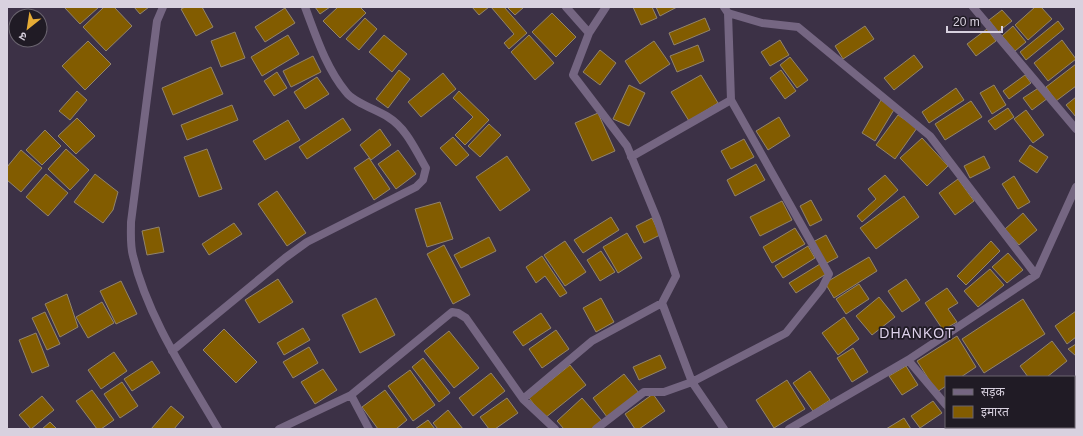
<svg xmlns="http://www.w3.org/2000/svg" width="1083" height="436" viewBox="0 0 1083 436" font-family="Helvetica,'Noto Sans Devanagari',sans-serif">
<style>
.building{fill:#825c00;stroke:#92846b}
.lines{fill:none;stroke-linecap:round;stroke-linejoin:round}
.minor{stroke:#756682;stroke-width:8}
.labels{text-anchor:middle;stroke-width:3.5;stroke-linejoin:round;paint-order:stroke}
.quarter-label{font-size:14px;letter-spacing:1px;fill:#ded1eb;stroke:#201b25}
</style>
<rect width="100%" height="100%" fill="#3c3146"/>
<!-- building -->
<path class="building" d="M64,7h35l-19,17z
M104,7h10l18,19 -26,25 -23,-24z
M134,7h15l-9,7z
M185,7h17l11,20 -17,9 -15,-27z
M315,7h15l-10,7z
M338,7h22l6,6 -26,25 -17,-17z
M472,7h17l-10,8z
M491,7h13l23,26 -18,16 -5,-6 10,-9z
M507,7h17l-9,8z
M633,7h19l5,11 -16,7z
M656,7h21l-17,9z
M1035,7h6l11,12 -24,21 -13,-15z
M285,8l10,15 -30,19 -10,-15z
M1002,10l10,11 -14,11 -9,-12z
M552,13l24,24 -20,20 -24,-25z
M365,18l12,11 -18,21 -13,-11z
M705,18l5,12 -36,15 -5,-12z
M1058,21l6,8 -38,31 -6,-8z
M865,26l9,13 -31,20 -8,-13z
M1013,26l13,16 -11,9 -13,-15z
M987,29l9,12 -20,15 -9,-12z
M235,32l10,26 -24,9 -10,-26z
M288,35l11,19 -37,22 -11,-19z
M384,35l23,19 -15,18 -23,-20z
M529,35l25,28 -19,17 -24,-28z
M780,40l9,15 -19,11 -9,-14z
M1062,40l14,19 -28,22 -14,-18z
M88,41l23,23 -26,26 -23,-24z
M654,41l16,23 -30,20 -15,-23z
M698,45l6,16 -27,11 -7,-16z
M600,50l16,13 -16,22 -17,-13z
M914,55l9,12 -29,23 -10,-12z
M313,56l8,16 -30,15 -8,-16z
M790,57l18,23 -11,8 -17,-23z
M1076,64v22l-20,15 -10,-14z
M211,67l12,27 -50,21 -11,-27z
M399,70l11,9 -22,29 -12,-9z
M781,70l15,21 -11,8 -15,-21z
M277,72l10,16 -13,8 -10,-15z
M443,73l13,16 -35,28 -13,-15z
M701,75l17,28 -29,18 -18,-29z
M1025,75l6,8 -22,16 -6,-8z
M317,77l12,17 -24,15 -11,-17z
M629,85l16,8 -16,33 -16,-7z
M994,85l12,20 -14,9 -12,-21z
M1040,87l8,11 -16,12 -9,-12z
M956,88l8,12 -35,23 -7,-11z
M77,91l10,9 -17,20 -11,-9z
M459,91l30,29 -24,25 -10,-10 18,-18 -20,-19z
M1076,97v20l-10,-12z
M881,100l14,8 -20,33 -13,-8z
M971,101l11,16 -37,23 -10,-16z
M232,105l6,15 -51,20 -6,-15z
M1008,108l6,9 -19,13 -7,-9z
M1026,110l18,25 -11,8 -19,-24z
M598,113l17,38 -23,10 -17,-38z
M898,115l19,13 -22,31 -19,-14z
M779,117l11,19 -22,14 -12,-19z
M77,118l18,18 -19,18 -18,-18z
M343,118l8,12 -44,29 -8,-12z
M288,120l12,20 -35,20 -12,-19z
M489,124l12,11 -21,22 -12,-11z
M380,129l11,16 -20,15 -11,-15z
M45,130l16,16 -19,19 -16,-15z
M453,137l16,18 -13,11 -16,-18z
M922,138l26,28 -21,20 -27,-28z
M744,139l10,18 -23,12 -10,-18z
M1030,145l18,12 -11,16 -18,-12z
M66,149l23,21 -19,20 -22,-21z
M207,149l15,40 -23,8 -15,-40z
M21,150l21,18 -21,24 -14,-12v-13z
M398,150l18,24 -20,15 -18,-25z
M507,156l23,34 -30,21 -24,-34z
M984,156l6,12 -20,10 -6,-12z
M369,158l21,31 -16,11 -20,-32z
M756,164l9,16 -30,16 -8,-16z
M46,174l22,19 -20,23 -22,-19z
M95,174l23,18 -5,18 -10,13 -29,-21z
M885,175l13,15 -36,32 -5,-6 19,-17 -8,-10z
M1014,176l16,26 -12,7 -16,-25z
M958,179l16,22 -19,14 -16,-22z
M277,191l29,42 -19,13 -29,-42z
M904,196l15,21 -43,32 -16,-21z
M811,200l11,20 -12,6 -10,-20z
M782,201l10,19 -32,16 -10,-19z
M440,202l13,37 -26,8 -12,-38z
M1023,213l14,17 -18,15 -14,-16z
M611,217l8,13 -36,23 -9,-13z
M652,218l8,17 -16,8 -8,-17z
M234,223l8,11 -33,21 -7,-11z
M159,227l5,25 -17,3 -5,-24z
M795,228l10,16 -33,19 -9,-16z
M627,233l15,25 -24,15 -15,-26z
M826,235l12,22 -13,7 -12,-22z
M489,237l7,14 -35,17 -7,-13z
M565,241l21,31 -21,14 -21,-31z
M991,241l9,10 -34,34 -9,-9z
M444,245l26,50 -17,9 -26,-50z
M808,246l7,12 -32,20 -8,-12z
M601,251l14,21 -15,9 -13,-21z
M1008,253l15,17 -16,13 -15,-16z
M542,256l25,37 -7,4 -15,-21 -9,7 -10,-16z
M869,257l8,14 -43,27 -9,-15z
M820,264l6,10 -30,19 -7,-10z
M990,269l14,16 -26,22 -14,-16z
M278,279l15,23 -34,21 -14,-23z
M906,279l14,21 -18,12 -14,-21z
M121,281l16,33 -21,10 -16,-33z
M859,284l10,15 -23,15 -10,-15z
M947,288l11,15 -10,6 9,13 -14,8 -18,-27z
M67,294l11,33 -18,10 -15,-33z
M879,297l16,20 -23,18 -16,-19z
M376,298l19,37 -35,18 -18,-38z
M601,298l13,24 -18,10 -13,-24z
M1023,299l22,35 -61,39 -22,-34z
M102,302l12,21 -26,15 -12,-21z
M1076,311v26l-9,7 -12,-18z
M45,312l15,32 -13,6 -15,-32z
M541,313l10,15 -28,18 -10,-14z
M844,317l15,22 -21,16 -16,-22z
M303,328l7,12 -26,15 -7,-12z
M224,329l33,33 -21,21 -33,-33z
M556,330l13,19 -27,19 -13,-19z
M449,331l30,37 -25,20 -30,-37z
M36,333l13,33 -17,7 -13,-33z
M957,336l19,31 -15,10h-15v9l-9,6 -20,-31z
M1052,341l15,20 -20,16h-19l-8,-11z
M1076,344v12l-8,-7z
M309,347l9,16 -25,15 -10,-16z
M853,348l15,24 -16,10 -15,-24z
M114,352l13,19 -26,18 -13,-19z
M660,355l6,13 -27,12 -6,-13z
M423,358l27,35 -11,9 -27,-35z
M152,361l8,12 -28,18 -8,-12z
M570,365l16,20 -41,33 -16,-20z
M906,366l12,19 -16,10 -13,-19z
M323,369l14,21 -22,14 -14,-22z
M410,370l25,35 -22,16 -25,-35z
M810,371l20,29 -17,11 -20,-28z
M491,373l14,18 -32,25 -14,-18z
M624,374l15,19 -32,24 -14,-19z
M787,380l18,29 -31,19 -18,-28z
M122,382l16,24 -18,12 -16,-24z
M92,390l22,30 -13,9h-4l-21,-28z
M385,390l22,30 -11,9h-18l-16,-22z
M653,394l12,17 -26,18h-4l-10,-15z
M42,396l12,14 -23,19 -12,-14z
M1076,397v15l-2,1v-15z
M507,398l11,15 -23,16h-6l-9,-12z
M582,398l20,23 -9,8h-29l-7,-8z
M933,401l9,12 -22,15 -9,-12z
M171,406l13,11 -10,12h-23z
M448,410l15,19h-25l-5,-6z
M904,418l7,11h-25z
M428,420l7,9h-20z
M50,422l7,7h-15z
M999,427h26l1,2h-30z"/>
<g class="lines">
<!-- minor -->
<path class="minor" d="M163,7l-6,14 -26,201c0,11 -1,23 2,34 15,62 53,118 85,173
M566,7l23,26 -16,42 54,71 30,73 19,57 -14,27 30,79 32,47
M973,7l103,122
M728,13l34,10 36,4 132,109 106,139
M589,33l17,-26
M631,157l100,-57
M172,351l113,-93 22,-16 109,-55 7,-7 3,-12c-11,-19 -20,-40 -38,-51 -11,-7 -35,-15 -42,-25 -20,-24 -30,-56 -41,-85
M908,360l38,45
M351,395l18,34
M523,399l69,-58 70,-38
M965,427l2,2
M279,429l72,-34 101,-83 6,1 8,5 57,81 32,30
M596,429l48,-37h20l28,-10 94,-49 36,-45 7,-14 -98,-174 -3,-87 -4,-6
M789,429l119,-69 128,-85 40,-88"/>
</g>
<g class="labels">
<!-- quarter labels -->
<g class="quarter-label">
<text x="917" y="338">DHANKOT</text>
</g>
</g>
<!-- border -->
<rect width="1083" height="436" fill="none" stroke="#d8d1df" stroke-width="16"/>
<!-- legend -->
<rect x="945" y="376" width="130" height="52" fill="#201b25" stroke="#6a646f"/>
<rect x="953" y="389" width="20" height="6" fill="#756682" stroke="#6a646f"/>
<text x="981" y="396" font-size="12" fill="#d8d1df">सड़क</text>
<rect x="953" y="406" width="20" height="12" fill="#825c00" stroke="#6a646f"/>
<text x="981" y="416" font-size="12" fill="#d8d1df">इमारत</text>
<!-- north arrow -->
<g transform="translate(28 28) rotate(210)"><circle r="19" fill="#201b25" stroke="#6a646f"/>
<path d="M0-3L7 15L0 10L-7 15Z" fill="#e6ac36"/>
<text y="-6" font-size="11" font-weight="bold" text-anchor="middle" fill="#d8d1df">उ</text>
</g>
<!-- scale -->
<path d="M947 26v6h55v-6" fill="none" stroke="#d8d1df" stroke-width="2"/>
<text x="953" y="26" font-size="12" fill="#d8d1df" stroke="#201b25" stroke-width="3" paint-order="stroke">20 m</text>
</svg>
